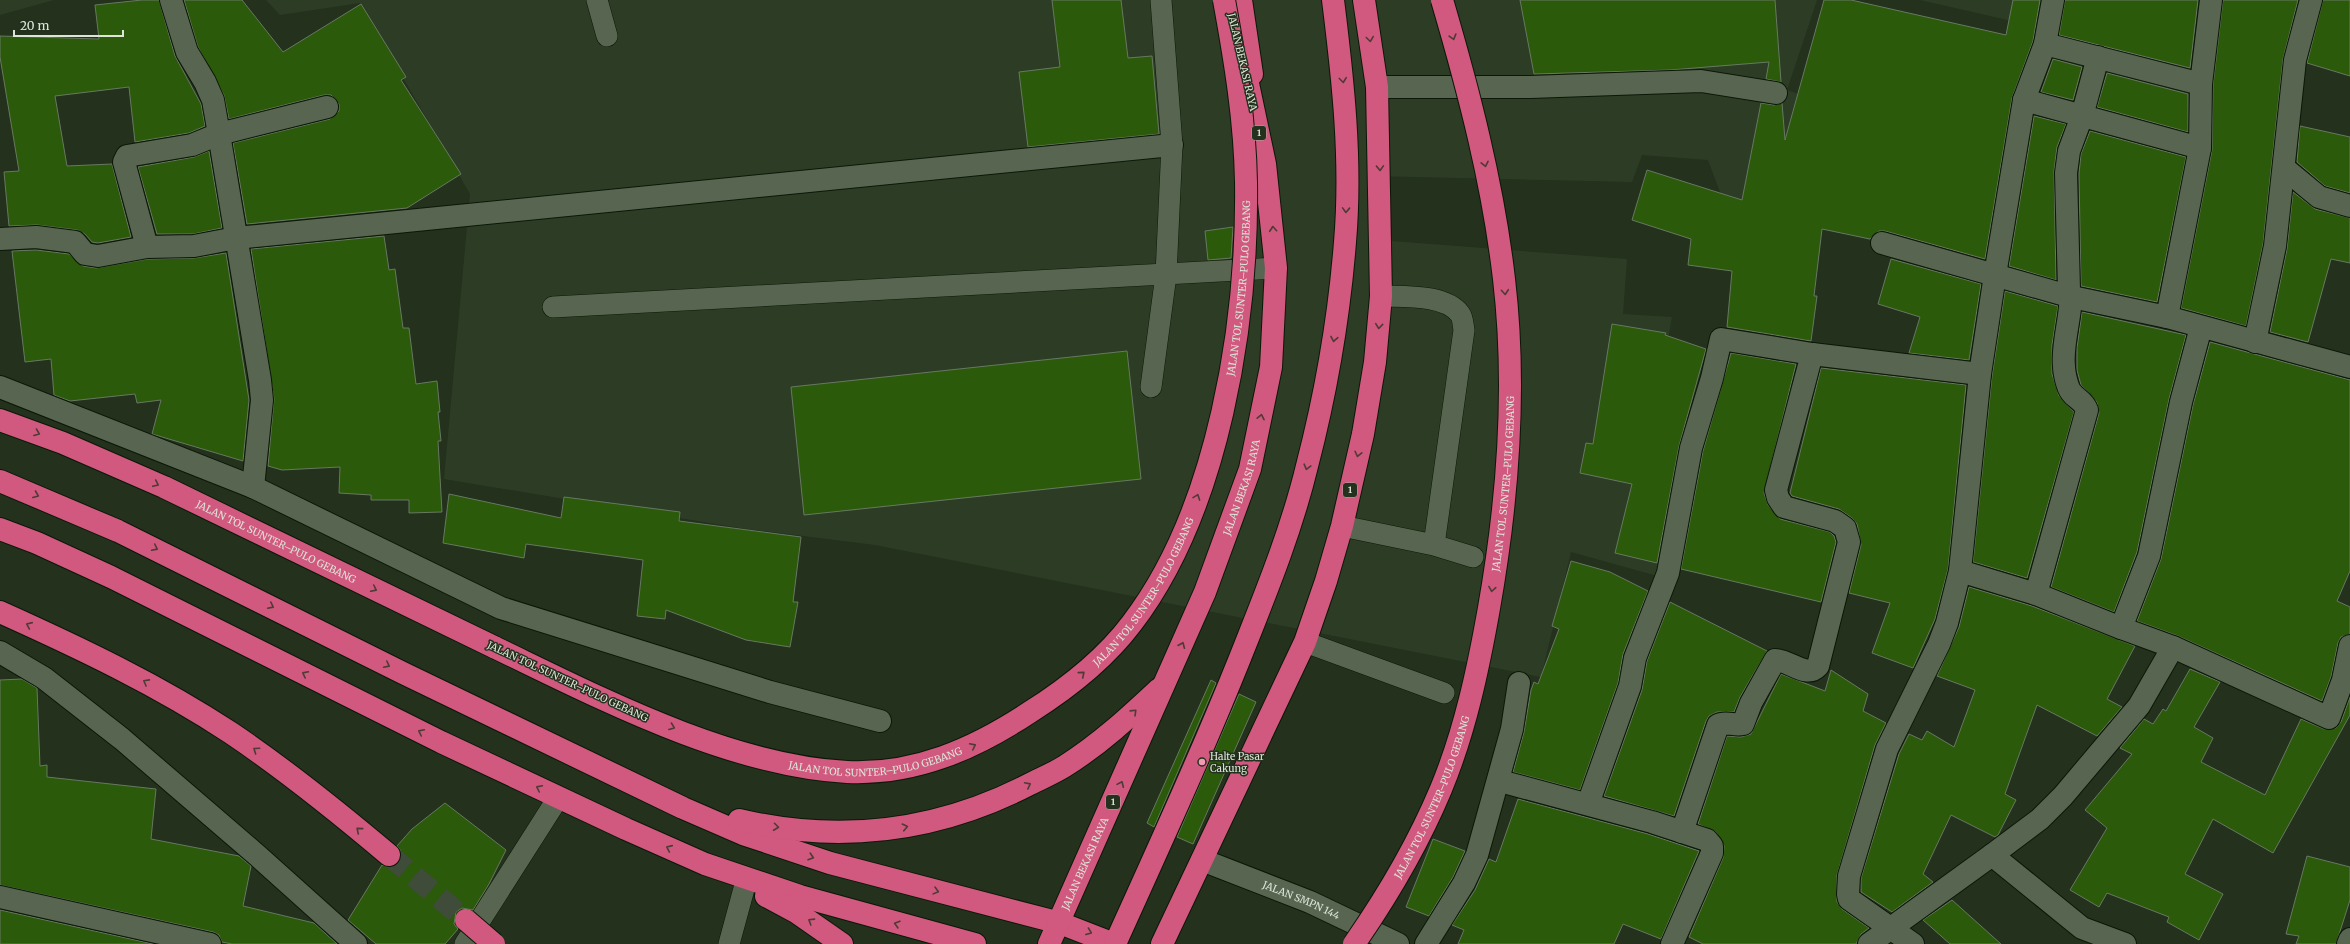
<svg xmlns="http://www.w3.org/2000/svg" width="2350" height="944" viewBox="0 0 2350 944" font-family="Merriweather,serif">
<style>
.built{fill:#2d3d25}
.building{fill:#2b5a0a;stroke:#687862}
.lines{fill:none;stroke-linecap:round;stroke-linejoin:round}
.highway-tunnel{stroke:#3f4c39;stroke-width:22;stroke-dasharray:22 11;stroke-linecap:butt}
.lane-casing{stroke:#0c1807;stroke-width:22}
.street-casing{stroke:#0c1807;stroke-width:24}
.highway-casing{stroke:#0c1807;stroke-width:24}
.lane{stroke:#586651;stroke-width:21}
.street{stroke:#586651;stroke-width:22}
.highway{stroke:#d1587f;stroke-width:22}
.highway-bridge-casing{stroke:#0c1807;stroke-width:24;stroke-linecap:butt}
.highway-bridge{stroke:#d1587f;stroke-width:22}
.oneway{stroke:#4e3b36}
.poi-dot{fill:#f19ab2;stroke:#23311d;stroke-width:1.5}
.labels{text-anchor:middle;stroke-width:3;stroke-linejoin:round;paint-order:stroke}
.shield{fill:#23311d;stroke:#a4afa0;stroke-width:1}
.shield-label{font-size:9px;font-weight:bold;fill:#dce5d8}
.street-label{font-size:10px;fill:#dce5d8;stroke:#23311d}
.poi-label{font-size:10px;fill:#dce5d8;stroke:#23311d;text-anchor:start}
</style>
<rect width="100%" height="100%" fill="#23311d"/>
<!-- built -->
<path class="built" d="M0,0h54l-54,15z
M266,0h1551l-30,90 114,40 -23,113 -63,-20 -91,-20 -16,-43 -66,-5 -10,27 -260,-6 6,64 249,19 -4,55 49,3 -17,93 38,10 -32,157 -90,-25 -30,125 -666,-132 -135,-17 -296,-49 26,-285 -110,-191 -80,12z
M1920,0h127l-4,28z"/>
<!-- building -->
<path class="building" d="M142,0h17l16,56 26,48 4,22 -16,7 -54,9 -6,-55 -74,9 12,70 45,-2 19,73 -33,6 -6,-1 -7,-8 -8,-4 -40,-5 -28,1 -5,-54 15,-1 -19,-114v-21l99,3 -4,-34z
M184,0h58l41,52 78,-48 45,73 -5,3 60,94 -54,34 -160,16 -14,-81 97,-24 9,-8v-7l-8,-9h-7l-95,24 -5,-24 -26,-48z
M1052,0h69l7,58 24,-2 7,78 -131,13 -9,-75 41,-5z
M1520,0h255l6,82 -15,-3 3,-17 -99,8 -136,4z
M1824,0h27l155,35 7,-35h27l-7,41 -21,57 -27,161 -100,-28h-6l-9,8 -48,-10 -8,67h3l-6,45 -84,-14 5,-56 -44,-6 3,-26 -59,-19 15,-50 95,30 19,-97 13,2 8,-2 3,37z
M2065,0h133l-8,68 -131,-33z
M2223,0h75l-15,59 -20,185 -17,82 -65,-18 31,-158 1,-65z
M2323,0h27v76l-43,-13z
M2053,59l29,8 -9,33 -32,-8z
M2107,73l81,21v38l-91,-25z
M2034,116l32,8 -9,23 -3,24 2,109 -47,-14z
M2300,126l50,11v56l-25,-7 -28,-24z
M2090,131l96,26 -29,145 -76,-16 -2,-112 2,-20z
M209,151l13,77 -29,6h-36l-19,-67 56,-10z
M2293,192l22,17 35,9v45l-19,-4 -23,83 -38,-10 17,-83z
M1233,227l-2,31 -23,2 -3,-29z
M384,236l5,34 6,-1 8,59h6l7,56 21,-3 3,31h-2l3,29h-3l4,71 -33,1v-13h-38v-5l-32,-2 1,-26 -58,3 -14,-4 6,-67 -23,-150z
M36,250l33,4 14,12 13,2 52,-9 46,-1 32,-5 23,147 -6,61 -91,-27 9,-34 -24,3 -2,-9 -65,7 -16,-6 -3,-36 -26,3 -13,-111z
M1891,259l90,25 -12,76 -60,-7 11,-36 -42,-13z
M2005,291l53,15 -6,39v29l7,22 15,16 -47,166 -54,-16 19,-186z
M2082,312l104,23 -17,64 -32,153 -23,60 -63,-25 48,-174 -2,-11 -16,-17 -4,-15v-22z
M1612,324l54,9 -1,2 41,14 -27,97 -22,117 -42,-10 17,-69 -52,-11 6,-30 7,1z
M2210,342l140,38v191l-13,30 13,6v27l-9,3 -3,6 -7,34 -9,24 -144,-65 -41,-15 24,-62 32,-154z
M1127,351l14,128 -337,36 -13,-128z
M1731,353l65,11 -32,129 4,12 12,14 50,13 4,4 2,6 -15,60 -140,-33 22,-118z
M1821,368l145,17 -18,184 -13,50 -22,49 -41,-15 18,-50 -41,-10 12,-48 -4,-21 -5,-6 -13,-9 -47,-13 -2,-3z
M449,494l112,24 3,-21 116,15 -1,9 122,16 -8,65h5l-8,45 -44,-7 -80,-30 -1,9 -28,-3 6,-56 -117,-16 -2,14 -81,-15z
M1571,561l39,11 38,19 -25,63 -5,29 -38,107 -67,-18 11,-40 7,-42 3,-8 4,2 21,-55 -7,-3z
M1969,587l63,19 103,40 -28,53 15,8 -25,29 -60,-31 -32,89 11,6 -18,35 -3,2 -44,-22 -28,59 10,8 -41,30 -31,-20v-14l38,-124 10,-20 13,6 5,-9 27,16 21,-57 -38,-14 22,-49z
M1670,602l97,49 -27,46 -6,15h-17l-8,4 -3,5 -32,95 -70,-20 38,-106 5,-29z
M2190,669l30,13 -26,45 19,11 -12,24 64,33 36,-76 23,10 12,-1 5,-6 9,-25v18l-77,138 -60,-34 -28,55 38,20 -24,46 -32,-18 2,-5 -62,-24 -8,14 -29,-17 37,-62 -22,-18 47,-56 -12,-6 24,-29 9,5 10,-15 3,2z
M1831,670l37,24 -5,17 23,12 -11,22 -38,130v27l5,7 27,19 -8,6 -5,10h-153l-14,-7 34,-79 1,-12 -8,-14 -18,-8 29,-88 14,1 10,-3 30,-60 44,17z
M22,679l15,9 3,78 7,-1v12l109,12 -5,50 88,17 12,10 -8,40 71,17 23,21h-105l-10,-2 -3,-7 -6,-3 -213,-47v-205z
M1211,680l5,3 -62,144 -7,-4z
M1239,694l17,8 -63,142 -16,-7z
M1518,799l130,35 51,17 -38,88 -38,-15 -9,20h-156l6,-14 -12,-5 23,-35 14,-31 7,3z
M445,803l61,47 -17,34 -16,26 -11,-2 -6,4 -2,12 4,5 -13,15h-69l-28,-24 34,-55 11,2 6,-4 2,-12 -4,-5 15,-17z
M1433,839l32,12 -12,26 -24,39 -23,-9z
M2307,856l43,11v33l-14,44h-40l3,-8 -13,-2z
M1952,900l49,44h-51l-27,-24z
M0,910l153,34h-153z"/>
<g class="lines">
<!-- highway-tunnel -->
<path class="highway-tunnel" d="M389,855l77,65"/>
<defs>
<path id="lane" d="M597,0l10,36
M1381,296c23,1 64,-2 79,18 3,4 3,11 4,16l-30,215
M553,307l723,-39
M1151,387l15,-112 6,-130 -11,-145
M1342,526l92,19 39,12
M1305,642l139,51
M465,944l93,-146
M729,944l16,-59"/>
<g id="street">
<path d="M171,0l16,52 18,30 8,18 6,34 41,246 2,20 -9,87"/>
<path d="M2045,44l156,40 -1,64 -33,169"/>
<path d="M2201,84l10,-84"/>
<path d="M1377,87h153l171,-6 75,12"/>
<path d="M2024,100l176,48"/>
<path d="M2284,168l35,29 31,9"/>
<path d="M0,239l36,-2 39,5 10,12 13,2 49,-9 47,-1 42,-8 936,-93"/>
<path d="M1882,243l190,54 95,20 183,50"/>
<path d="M147,247l-23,-85 3,-6 65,-11 27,-11 108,-27"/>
<path d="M2255,342l20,-96 20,-186 16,-60"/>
<path d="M0,387l253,100 248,121 269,84 110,29"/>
<path d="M1960,571l76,23 85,34 52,19 156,71 14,-38 7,-34"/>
<path d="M2036,594l51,-184c-3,-9 -11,-11 -16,-18 -4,-5 -7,-20 -7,-26 -3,-23 11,-62 5,-76l-3,-117 3,-22 13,-35 16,-59"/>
<path d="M2121,628l28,-72 32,-154 20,-75"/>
<path d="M0,652l44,26 78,61 136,117 98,88"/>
<path d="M1500,781l152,41 55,18 5,6v7l-40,91"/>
<path d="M1588,804l42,-118 5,-28 33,-85 23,-125 21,-70 9,-39 91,15 168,20"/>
<path d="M1682,832l36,-107c8,-4 16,1 25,-1l8,-21 24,-43c15,0 31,19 43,6l31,-124 -4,-14 -10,-7 -51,-14 -6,-9 -2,-8 36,-136"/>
<path d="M1992,855l90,73 43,16"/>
<path id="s1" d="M1202,860l108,42 88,42"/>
<path d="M0,897l210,47"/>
<path d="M1426,944l38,-61 13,-28 35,-126 7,-46"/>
<path d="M1869,944l123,-89 48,-36 23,-23 76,-90 34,-59"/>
<path d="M1913,944l-64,-45 -1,-5 1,-18 38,-127 52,-105 8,-21 13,-52 20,-197 15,-99 29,-175 21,-56 8,-44"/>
<path d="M2348,944l2,-5"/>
</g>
<g id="highway">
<path d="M1241,0l11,74"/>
<path id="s2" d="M0,420l63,23 101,44 332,161"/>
<path d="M0,481l118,50 285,142 280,135 60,26 87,29 230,60 54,21"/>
<path d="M0,529l37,14 74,34 330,165 185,87 79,35 95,32 175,48"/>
<path d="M0,612c80,36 158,73 231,121 55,37 107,79 158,122"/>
<path d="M739,820c102,24 198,12 291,-36 12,-6 24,-11 35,-18 35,-22 64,-49 94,-77"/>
<path d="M766,896l30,16 46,32"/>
<path id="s3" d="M1049,944l156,-352 45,-123 21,-102 5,-99 -11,-104 -22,-104"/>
<path d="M1115,944c43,-95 86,-189 125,-286 25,-63 51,-126 67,-192 19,-73 32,-148 38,-224 7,-81 -2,-162 -12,-242"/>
<path d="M1162,944l143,-302 21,-61 16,-55 21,-92 12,-72 6,-66 -4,-209 -13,-87"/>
</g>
</defs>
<!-- lane casing -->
<use href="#lane" class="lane-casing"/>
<!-- street casing -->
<use href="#street" class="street-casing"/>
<!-- highway casing -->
<use href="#highway" class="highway-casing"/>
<!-- lane -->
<use href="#lane" class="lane"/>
<!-- street -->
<use href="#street" class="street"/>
<!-- highway -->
<use href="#highway" class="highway"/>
<defs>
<g id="highway-bridge">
<path id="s4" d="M496,648c104,50 234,118 351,124 68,3 127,-23 183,-60 38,-24 75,-53 102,-89 87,-114 116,-301 114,-441 -1,-61 -11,-122 -22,-182"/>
<path d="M466,920l28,24"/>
<path id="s5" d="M1354,944c34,-49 64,-100 87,-155 24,-58 37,-119 48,-181 19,-108 28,-219 15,-329 -11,-95 -35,-187 -62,-279"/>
</g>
</defs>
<!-- highway-bridge casing -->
<use href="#highway-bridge" class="highway-bridge-casing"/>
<!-- highway-bridge -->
<use href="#highway-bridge" class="highway-bridge"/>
</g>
<!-- one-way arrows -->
<defs><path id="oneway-chevron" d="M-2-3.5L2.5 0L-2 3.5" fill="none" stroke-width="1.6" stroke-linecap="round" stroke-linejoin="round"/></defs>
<g class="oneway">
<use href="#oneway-chevron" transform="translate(1453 37) rotate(74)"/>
<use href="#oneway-chevron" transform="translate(1370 39) rotate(82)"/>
<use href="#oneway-chevron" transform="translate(1343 80) rotate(83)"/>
<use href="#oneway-chevron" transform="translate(1485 164) rotate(78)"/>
<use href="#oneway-chevron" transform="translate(1380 168) rotate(88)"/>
<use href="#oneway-chevron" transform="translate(1346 210) rotate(92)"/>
<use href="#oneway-chevron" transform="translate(1273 229) rotate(-95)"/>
<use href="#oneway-chevron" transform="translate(1505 292) rotate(85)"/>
<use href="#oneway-chevron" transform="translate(1379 326) rotate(96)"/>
<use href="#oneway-chevron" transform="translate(1334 339) rotate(100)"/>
<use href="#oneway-chevron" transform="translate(1261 417) rotate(-78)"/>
<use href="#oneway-chevron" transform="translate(37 433) rotate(21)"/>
<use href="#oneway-chevron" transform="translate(1358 454) rotate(103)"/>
<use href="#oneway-chevron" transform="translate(1307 467) rotate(105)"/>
<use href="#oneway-chevron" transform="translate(156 484) rotate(25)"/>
<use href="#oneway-chevron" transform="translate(36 495) rotate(22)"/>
<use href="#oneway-chevron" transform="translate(1197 497) rotate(-70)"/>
<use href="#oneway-chevron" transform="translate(155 548) rotate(26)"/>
<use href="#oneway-chevron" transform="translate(374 589) rotate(26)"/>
<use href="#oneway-chevron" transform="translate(1492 589) rotate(99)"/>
<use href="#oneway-chevron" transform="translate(271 606) rotate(27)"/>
<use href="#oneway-chevron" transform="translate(29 625) rotate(-156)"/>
<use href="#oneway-chevron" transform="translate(1182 645) rotate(-67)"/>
<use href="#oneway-chevron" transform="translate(387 665) rotate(27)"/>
<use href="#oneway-chevron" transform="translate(305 674) rotate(-153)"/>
<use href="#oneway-chevron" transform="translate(1082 674) rotate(-40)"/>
<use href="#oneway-chevron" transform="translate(146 682) rotate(-151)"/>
<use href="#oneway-chevron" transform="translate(1134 712) rotate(-44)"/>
<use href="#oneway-chevron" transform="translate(672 727) rotate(21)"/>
<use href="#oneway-chevron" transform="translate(421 732) rotate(-154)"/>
<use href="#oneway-chevron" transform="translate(973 746) rotate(-27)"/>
<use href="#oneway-chevron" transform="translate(256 750) rotate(-145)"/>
<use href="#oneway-chevron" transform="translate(1121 784) rotate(-66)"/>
<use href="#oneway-chevron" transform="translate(1028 785) rotate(-27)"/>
<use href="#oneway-chevron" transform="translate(539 788) rotate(-154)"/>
<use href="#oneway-chevron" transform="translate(776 827) rotate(7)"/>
<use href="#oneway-chevron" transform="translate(905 827) rotate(-12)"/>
<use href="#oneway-chevron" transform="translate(359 830) rotate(-140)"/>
<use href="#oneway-chevron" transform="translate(669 848) rotate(-156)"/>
<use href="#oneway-chevron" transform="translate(811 857) rotate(18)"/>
<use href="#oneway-chevron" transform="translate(936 891) rotate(15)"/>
<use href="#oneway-chevron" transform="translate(811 921) rotate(-148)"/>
<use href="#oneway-chevron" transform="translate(897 924) rotate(-164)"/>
<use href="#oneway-chevron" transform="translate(1089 932) rotate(21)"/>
</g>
<!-- markers -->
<circle class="poi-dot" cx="1202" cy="762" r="4"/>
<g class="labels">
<!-- shield labels -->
<g class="shield">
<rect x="1252" y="126" width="14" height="14" rx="3"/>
<rect x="1343" y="483" width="14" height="14" rx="3"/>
<rect x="1106" y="795" width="14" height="14" rx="3"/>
</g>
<g class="shield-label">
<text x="1259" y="136">1</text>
<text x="1350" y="493">1</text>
<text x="1113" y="805">1</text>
</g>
<!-- street labels -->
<g class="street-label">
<text transform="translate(1243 62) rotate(77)" y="4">JALAN BEKASI RAYA</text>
<text dy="4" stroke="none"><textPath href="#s4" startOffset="1063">JALAN TOL SUNTER–PULO GEBANG</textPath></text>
<text dy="4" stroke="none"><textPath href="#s5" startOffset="491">JALAN TOL SUNTER–PULO GEBANG</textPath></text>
<text dy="4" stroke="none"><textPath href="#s3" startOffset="496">JALAN BEKASI RAYA</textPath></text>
<text dy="4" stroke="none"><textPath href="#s2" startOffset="302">JALAN TOL SUNTER–PULO GEBANG</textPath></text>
<text dy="4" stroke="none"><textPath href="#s4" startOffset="739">JALAN TOL SUNTER–PULO GEBANG</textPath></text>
<text transform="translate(568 681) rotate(25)" y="4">JALAN TOL SUNTER–PULO GEBANG</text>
<text dy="4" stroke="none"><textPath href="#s4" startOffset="404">JALAN TOL SUNTER–PULO GEBANG</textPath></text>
<text dy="4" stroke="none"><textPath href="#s5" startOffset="167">JALAN TOL SUNTER–PULO GEBANG</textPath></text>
<text dy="4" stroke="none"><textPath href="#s3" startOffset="88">JALAN BEKASI RAYA</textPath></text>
<text dy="4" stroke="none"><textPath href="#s1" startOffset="107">JALAN SMPN 144</textPath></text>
</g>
<!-- poi labels -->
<g class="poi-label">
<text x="1210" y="760">Halte Pasar<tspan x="1210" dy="12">Cakung</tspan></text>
</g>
</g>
<!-- scale -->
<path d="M14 30v6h109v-6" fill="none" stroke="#dce5d8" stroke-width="2"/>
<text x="20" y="30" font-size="12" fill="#dce5d8" stroke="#23311d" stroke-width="3" paint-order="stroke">20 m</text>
</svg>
